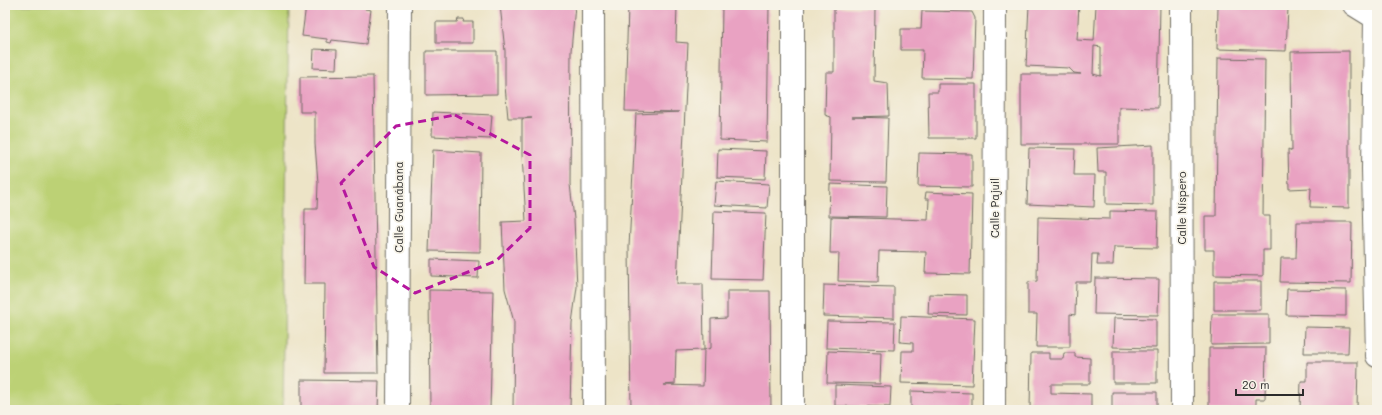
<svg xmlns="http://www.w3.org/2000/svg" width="1382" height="415" viewBox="0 0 1382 415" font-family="Mali,sans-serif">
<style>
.green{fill:#bcd175;stroke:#747e50}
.building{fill:#e9a2c2;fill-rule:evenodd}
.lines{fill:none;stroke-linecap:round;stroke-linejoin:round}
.street-casing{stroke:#6f6c62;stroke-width:24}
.street{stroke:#fff;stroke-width:22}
.marked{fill:none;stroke:#b5179e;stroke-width:3;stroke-dasharray:8 5;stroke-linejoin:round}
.labels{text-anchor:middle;stroke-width:3.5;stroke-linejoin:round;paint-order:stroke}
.street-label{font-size:11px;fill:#2b2b2b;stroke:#f7f3e8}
</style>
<rect width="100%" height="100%" fill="#f7f3e8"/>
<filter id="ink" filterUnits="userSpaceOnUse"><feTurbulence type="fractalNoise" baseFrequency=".025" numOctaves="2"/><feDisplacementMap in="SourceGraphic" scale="8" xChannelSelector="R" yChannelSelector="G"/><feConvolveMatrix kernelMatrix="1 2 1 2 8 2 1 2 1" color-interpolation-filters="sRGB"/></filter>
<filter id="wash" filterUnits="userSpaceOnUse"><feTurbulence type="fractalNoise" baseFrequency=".012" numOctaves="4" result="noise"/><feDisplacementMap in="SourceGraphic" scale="16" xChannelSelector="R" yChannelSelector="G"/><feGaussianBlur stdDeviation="0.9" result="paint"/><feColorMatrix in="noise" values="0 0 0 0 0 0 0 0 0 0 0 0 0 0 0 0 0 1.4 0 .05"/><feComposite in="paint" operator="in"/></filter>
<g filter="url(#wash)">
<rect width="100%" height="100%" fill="#ede4c7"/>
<!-- green -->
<path class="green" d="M5,5h284l-6,405h-278z"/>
<g id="blocks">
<!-- building -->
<path class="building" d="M306,5h60l-1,4 6,1 -5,34 -34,-4 -1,3 -4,-1v-3l-25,-3z
M500,5h75l-4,46 -1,133 4,35 3,68 -5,36 -2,87h-57l1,-88 -9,-33 -3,-67 24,-1 -4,-66v-36l10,-1h-24l-3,-32v-35z
M628,5h49l-1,37 12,1 -11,241h26l1,66 7,-2v-29l16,-1v-27h43l1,119h-140l-2,-163 7,-133 43,-2 -54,-1zM704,350l-1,36 -39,-1 11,-1 1,-33z
M722,5h47l-2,137 -47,-2z
M1029,5h50l-2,35 17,1 2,-36h64l-2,103 -39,-1v37h-98v-70h60l-7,-1 -5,-5 -43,-2zM1094,46l7,1v29l-8,-2z
M1218,6l70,2 -2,43 -69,-2z
M834,7l41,1 -1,73 14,2 1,33 -37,1 36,1 -2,64 -56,-1 1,-64 -6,-2 1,-43h8z
M922,11l50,1 3,6 -2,61 -51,-1 1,-28h-22v-21h20z
M458,19h6l-1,3h10v21h-37v-21h21z
M314,49l23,1 -1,19 -23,-1z
M426,51h71v43l-71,1z
M1349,51v157l-39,-1 1,-19 -22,1 -1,-40 4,2 -1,-99z
M1218,58l47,1 -2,157h7v34h-7v26l-49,-1v-25h-9v-34h11z
M373,76l5,297h-54l1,-89h-21l1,-75h12l1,-26 -3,-39v-32h-15v-35z
M938,84h38v54h-47l-1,-46h10z
M433,112l59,3 -2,24 -58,-3z
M1153,145v60l-47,-1v-32h-8l-1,-24z
M1029,148l46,1 -1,26h21l-1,32 -67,-3z
M718,149l48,2 -1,28 -48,-2z
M433,150l48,3 -1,99 -51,-1z
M919,153l53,1v33l-54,-1z
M716,181l53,3 -2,24 -53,-3z
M830,184l57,2 -1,31 -57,-1z
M926,192l46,2 -2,80 -45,-1 1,-21 -47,-1 -1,31 -40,-1 1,-28h-9l1,-36 97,3 1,-21h-4z
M714,211l52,2 -3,67 -51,-1z
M1110,211l48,1 -1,36 -43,-1 -1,18h-16l1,-11h-6l-1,28h-15l-1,33 -5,-1v33h-34l1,-33h-9v-32l9,-1 1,-64 72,2z
M1297,222h55l-1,61 -71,-1 1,-24h15z
M431,259l48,2 -1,17 -47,-2z
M1095,278l64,1 -1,36 -64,-1z
M1214,281h47v29h-47z
M824,285l70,2v31l-71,-2z
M1287,289l59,1v26l-60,-1z
M429,290l64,1 -3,119h-60z
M929,294l38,1v20l-39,-1z
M1212,314h57v30l-58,1z
M901,316l74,3 -3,66 -71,-2 1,-32h11v-8l-13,-1z
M1114,318l42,1v29l-43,-1z
M827,321l68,1 -1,28 -68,-2z
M1305,327l44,1 -1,25h-44z
M1209,348h57l-1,51h-9v11h-47z
M828,351l53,2 -1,31 -53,-1z
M1113,351h44v32h-44z
M1031,353h18v6h14l1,-6h11v4l15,1v26h-39v9l40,1v16h-61z
M1307,362h51l-1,48h-57l1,-29h6z
M301,380l78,1 -1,29h-77z
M835,385l56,2 -1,20 -55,-1z
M911,391l61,2v17h-61z
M1112,392h45v18h-45z"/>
</g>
</g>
<g filter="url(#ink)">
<use href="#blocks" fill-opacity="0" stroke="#6f6c62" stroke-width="1"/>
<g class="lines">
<defs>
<path id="street" d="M593,5l1,405
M1181,5l1,405
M1354,5l21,13 -2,151 4,187
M398,410l2,-405
M793,410v-405
M994,410l1,-405"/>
</defs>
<!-- street casing -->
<use href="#street" class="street-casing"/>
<!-- street -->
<use href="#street" class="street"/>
</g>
</g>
<!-- marked area -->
<path class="marked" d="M455,115l75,40v73l-34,33 -81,32 -41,-26 -33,-84 55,-57z"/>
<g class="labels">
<!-- street labels -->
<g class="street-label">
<text transform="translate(399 207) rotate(-90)" y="4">Calle Guanábana</text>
<text transform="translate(995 208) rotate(-90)" y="4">Calle Pajuil</text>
<text transform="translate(1182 208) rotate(-90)" y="4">Calle Níspero</text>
</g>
</g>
<!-- margin -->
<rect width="1382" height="415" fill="none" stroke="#f7f3e8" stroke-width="20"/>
<!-- scale -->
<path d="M1236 389v6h67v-6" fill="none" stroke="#2b2b2b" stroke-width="2"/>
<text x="1242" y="389" font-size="12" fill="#2b2b2b" stroke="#f7f3e8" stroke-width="3" paint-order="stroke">20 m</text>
</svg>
